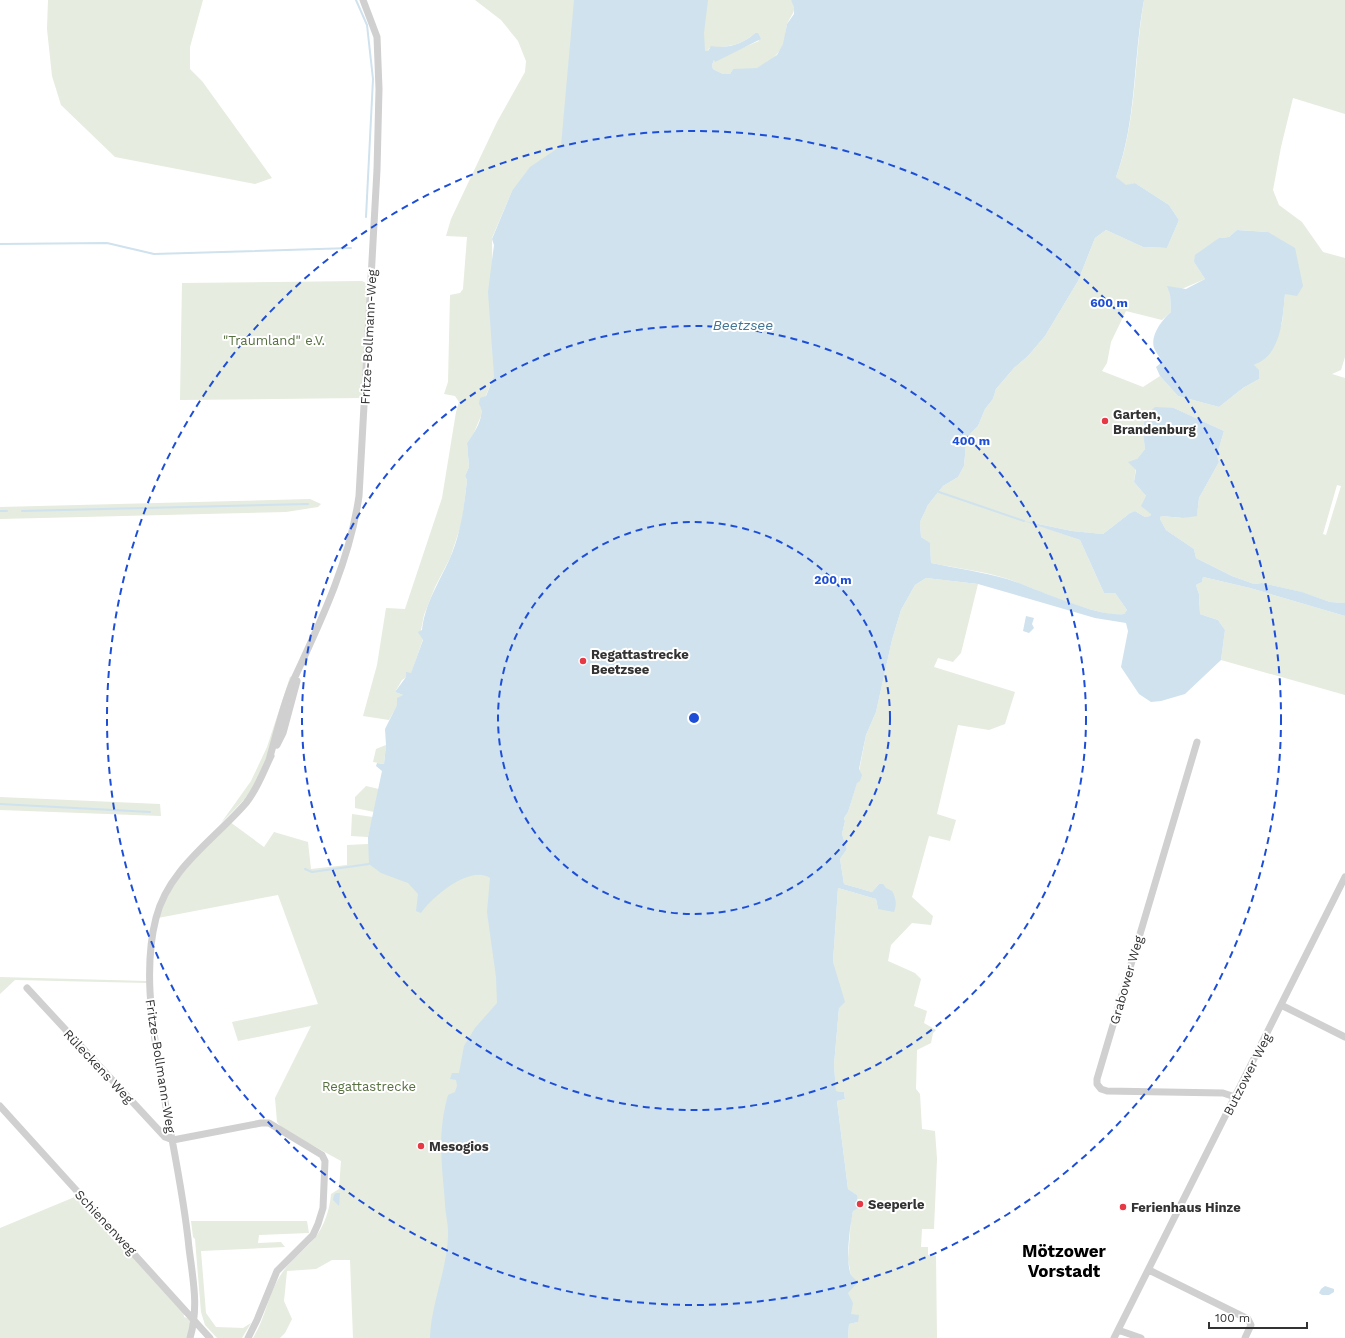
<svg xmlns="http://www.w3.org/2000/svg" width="1345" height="1338" viewBox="0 0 1345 1338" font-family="'Work Sans',sans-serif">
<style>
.green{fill:#e6ecdf;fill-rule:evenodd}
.water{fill:#cfe2ee}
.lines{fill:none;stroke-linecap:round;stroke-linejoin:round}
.stream{stroke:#cfe2ee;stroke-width:2}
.street{stroke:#d0d0d0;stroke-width:7}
.ring{fill:none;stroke:#1d4ed8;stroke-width:2;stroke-dasharray:7 5}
.poi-dot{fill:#e63946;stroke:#fff;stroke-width:1.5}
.labels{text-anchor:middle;stroke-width:4;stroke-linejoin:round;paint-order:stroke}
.street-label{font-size:13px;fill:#333;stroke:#fff}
.park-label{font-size:13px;fill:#56703f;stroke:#fff}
.poi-label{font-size:13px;font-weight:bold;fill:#333;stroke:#fff;text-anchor:start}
.water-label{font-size:14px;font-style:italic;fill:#3f7597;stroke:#fff}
.district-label{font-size:17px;font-weight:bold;fill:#000;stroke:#fff}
.centre{fill:#1d4ed8;stroke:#fff;stroke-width:2}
.ring-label{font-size:12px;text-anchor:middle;font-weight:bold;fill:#1d4ed8;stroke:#fff;stroke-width:4;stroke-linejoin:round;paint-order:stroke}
</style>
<rect width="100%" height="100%" fill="#fff"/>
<!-- green -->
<path class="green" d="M48,0h155l-13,47v22l12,12 70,97 -17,6 -140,-27 -54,-52 -9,-29 -5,-47z
M475,0h316c7,9 1,14 -3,22 -3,6 -2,14 -4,21 -4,10 -16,22 -26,25 -8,3 -17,1 -25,1l-3,5h-7l-10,-5 -1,-4 2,-5 1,1 10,-6 34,-14 -4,-8c-16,14 -26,13 -46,15l-1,3 -3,1 -88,1286h-264l-3,-78h-18l-16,9 -29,2 -3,30 8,18 -7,14 -5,5h-27c12,-19 15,-43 27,-62 9,-15 23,-24 34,-37 10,-12 16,-30 17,-45l8,-5 2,-28 -58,-32 -6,-7 -2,-24 36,-72 -73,15 -6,-19 86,-18 -40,-109 -120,23c13,-39 44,-67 72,-96l34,25 10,-15 34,10 3,27 36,-4v-20l21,-1v-7l-17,-1 1,-22 21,3 -5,20 123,-32 21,-614 -20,47 2,138 -13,31v9l-8,19 -6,8 2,24 -4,9 2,4 -5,42 -12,36 -15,29 -11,28 -4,20 3,4 -12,35 -9,6 -7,12 8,3 -14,25 -26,-4 14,-51 9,-57 19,1 37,-111 14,-86 3,-10 -4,-6 -11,-2 4,-12 2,-87 10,-2 3,-4 4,-52 -21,-1 5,-17 46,-97 28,-50 1,-11 -8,-20 -17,-21z
M1144,0h201v114l-52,-16 -12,49 -8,43 6,15 23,17 21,30 22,6v99l-4,13 -9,4 13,4v225l-15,-1 -29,-10 -39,-9 -8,1 -22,-8 -36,-18 -2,-9 -28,-19 -6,-11 1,-3 21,2 15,-3 2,-17 20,-36 -2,-7 7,-24 -50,-23 -31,17 2,24 -8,10 -3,23 12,14 5,18 -1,2 -5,1 -10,-6 -5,2 -27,21 -31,-3 -43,-9 51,18 24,53h11l12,17 -3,4c-26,4 -88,-25 -116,-35 -25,-8 -52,-11 -77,-16l-1,-19 -9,-7 -1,-15 8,-17 15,-19 15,-9 6,-11 2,-22 4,-10 8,-8 7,-17 8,-10 3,-10 18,-21 14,-12 17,-20 33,-55 17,-43 11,-8 37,17 24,1 12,-28 -10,-15 -34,-22 -9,3 -10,-9c21,-54 18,-120 28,-177zM1237,230l31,2 17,62 -3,29 -15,34 -13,8 5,14 -16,9 -24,19 -41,-11 -18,-20 -17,11 -41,-16 5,-8 4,-21 15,-31 36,9 9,-8 -1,-18 35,-15 -11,-17 25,-24 10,-1zM1337,485l4,1 -15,49 -3,-1z
M362,281l6,3 -6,114 -182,2 2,-117z
M310,499l11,5 -3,3 -32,5 -286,7v-12z
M1203,577l47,11 95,28v79l-124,-35 4,-30 -7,-10 -18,-6 -1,-20 -3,-9 6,-3z
M926,578l52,6 -17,69 -8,9 -15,-4 -4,9 81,25 -10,32 -16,6 -31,-5 -21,89 19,6 -6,21 -21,-5 -17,61 21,19 -2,9 -19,-2 -21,22 -3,16 27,12 6,6 -7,27 13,5 -3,12 12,7 -3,3 -2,10 -14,7 -1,39 4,5 2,35 13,2 2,28 -3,70h-12l-1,18h7v8l8,1 1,82h-89l1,-14 9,-2 -7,-7 -3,-22 3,-17 -3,-17 3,-39 2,-9 5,-5h4l2,-4 -1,-2 -6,-1v-4l-9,-6 -11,-88 8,-2 -1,-7 -8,-1 -2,-26 5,-57 -6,-46 5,-74 38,11 2,10 8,-21 -7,-4 -7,8 -28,-8 -4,-25 7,-10 -5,-15 3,-13 -1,-3 4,-6 9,-30 9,-47 10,-23 16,-72 9,-30 14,-25z
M294,676c-10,32 -20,80 -38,108 -10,15 -22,26 -35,39l30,-42 16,-34 23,-70z
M386,745l-2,19 -11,-2 3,-13z
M366,786l13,3 -5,23 -19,-4v-11z
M0,797l160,7 1,12 -161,-6z
M0,977l147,4v2l-132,-3 -15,14z
M77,1196l106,112 1,9 9,3 -6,18h-187v-110z
M191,1221h116l2,12 -50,2 -1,8 23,-1 4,5 -84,4 5,62 10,14 27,1 8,-5 -9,15h-25l-12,-13 -4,-13 -6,-73 -2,-2z"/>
<!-- water -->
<path class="water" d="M574,0h134l-4,33 1,18h3l3,-5c17,3 32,-2 44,-13h3l3,6 -46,23 -1,-2 -2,5 1,4 10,5h7l3,-5 24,-1 20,-13 6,-11 4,-20 7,-10v-7l-3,-7h353c-11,58 -7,121 -28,177l10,8 9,-2 34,22 10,15 -12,28 -24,-1 -37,-17 -11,8 -17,43 -33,55 -17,20 -14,12 -18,21 -3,10 -8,10 -7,17 -8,8 -4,10 -2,22 -6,11 -15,9 -15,19 -8,17 1,15 9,6 1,20c25,5 51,9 76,16 29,9 90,39 117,35l3,-4 -12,-17h-11l-24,-53 -56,-19 48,10 31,3 27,-21 5,-2 10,6 5,-1 1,-2 -10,-8 5,-10 -12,-14 2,-12 -8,-8 9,-3 8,-10c-2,-19 -5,-29 10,-42l19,1 50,23 -7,24 2,7 -20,36 -2,18 -14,2 -22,-2 -1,3 6,11 28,19 2,9 36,18 22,8 8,-1 40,9 28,10 15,1v13l-95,-28 -47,-11 -1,5 -6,3 3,9 1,20 18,6 7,10 -4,30 -36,34 -24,7 -10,1 -12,-8 -18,-27 7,-36 -2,-8 -31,-5 -117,-34 -52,-6 -11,7 -14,25 -9,30 -16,72 -10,23 -7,34 3,6 -2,6 -3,2 -9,29 -4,6 1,3 -3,13 5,15 -7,10 4,25 28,8 7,-8h4l3,4 6,3c4,7 5,13 2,21l-16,-3 -2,-10 -38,-11 -5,74 12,40 -6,6 -5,57 2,26 8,1 1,7 -8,2 11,88 9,6 1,13 -5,3c-3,16 -8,49 -2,64 1,2 5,5 7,7l-10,11 5,10 -2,11 8,1 -1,7 -9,2 -1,14h-418c1,-35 17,-67 18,-102 1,-11 -3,-22 -3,-33 -3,-39 -8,-69 3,-108l7,-3 2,-6 -1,-6 -6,-1 2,-6h7l5,-27 11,-18 22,-25 -1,-26 -9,-65 3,-34c-20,-14 -59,20 -69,35l-5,-2 2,-17 -10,-11 -27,-10 -12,-9 -1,-27 14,-66 -6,-5 1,-3 7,1 2,-19 -1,-16 12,-24v-7l6,-3 -8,-3 11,-15v-5l5,1 12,-33 -5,-8 4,-2c3,-27 17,-47 28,-72 11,-25 14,-51 17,-78l-2,-4 4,-9 -2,-24c6,-8 20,-28 12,-39l1,-6 6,-2 8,-20 -6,-84 6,-47 -2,-6 20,-48 18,-24 31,-21z
M1237,230l31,2 27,16 8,38 -6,10 -12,-2c-2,20 -3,47 -18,63 -3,3 -9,6 -13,8l5,5v9l-16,9 -24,19 -41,-11 -18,-20 -4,-9 6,-5c-2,-5 -6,-9 -8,-14 -4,-13 8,-28 17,-36l-1,-18 -3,-8 19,3 19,-10 -11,-17 1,-7 24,-17 10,-1z
M1026,616l8,2 -2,6 2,4 -5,5 -6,-2z
M336,1193h4l-1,13 -6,-6 1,-5z
M1325,1286l9,3v3l-5,3h-7l-3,-2 2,-4z"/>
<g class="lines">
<!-- stream -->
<path class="stream" d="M356,0l11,25 6,54 -7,138
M0,244l107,-1 47,11 197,-6
M939,492l85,29
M0,511h7
M22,511l286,-7
M0,804l150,8
M305,869l7,3 57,-8"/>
<!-- street -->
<path class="street" d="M1197,742l-100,337v5l4,5 6,2 116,2 12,4
M277,745l6,-12 14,-52
M269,760c8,-27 14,-56 25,-81 27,-58 56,-119 65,-183l18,-326 2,-81 -2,-52 -14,-37
M27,988l138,149 8,3
M1281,1005l64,32
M0,1106l210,232
M173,1140l88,-17h8l53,32 3,6 -2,47 -5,16 -5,11 -36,36 -20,49 -9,18
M1149,1270l99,49 3,6 -6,13
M1118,1330l23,8
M190,1338c9,-31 3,-58 -1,-90 -6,-62 -21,-122 -30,-183 -8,-46 -15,-101 -3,-147 12,-49 59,-79 90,-115 12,-15 17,-31 25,-47
M1114,1338l231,-461"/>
</g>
<!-- distance rings -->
<g class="ring">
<circle cx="694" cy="718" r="196"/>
<circle cx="694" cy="718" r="392"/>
<circle cx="694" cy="718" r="587"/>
</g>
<!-- markers -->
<g class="poi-dot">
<circle cx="1105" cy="421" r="4"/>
<circle cx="583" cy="661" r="4"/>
<circle cx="421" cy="1146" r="4"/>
<circle cx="860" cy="1204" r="4"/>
<circle cx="1123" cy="1207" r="4"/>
</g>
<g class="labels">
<!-- street labels -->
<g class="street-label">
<text transform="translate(368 337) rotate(-87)" y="5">Fritze-Bollmann-Weg</text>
<text transform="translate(1126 980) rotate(-74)" y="5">Grabower Weg</text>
<text transform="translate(99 1066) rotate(47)" y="5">Rüleckens Weg</text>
<text transform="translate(161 1066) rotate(81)" y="5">Fritze-Bollmann-Weg</text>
<text transform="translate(1247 1074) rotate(-63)" y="5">Butzower Weg</text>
<text transform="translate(106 1222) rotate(47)" y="5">Schienenweg</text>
</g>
<!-- park labels -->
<g class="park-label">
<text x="274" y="345">"Traumland" e.V.</text>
<text x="369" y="1091">Regattastrecke</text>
</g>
<!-- poi labels -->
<g class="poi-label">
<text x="1113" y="419">Garten,<tspan x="1113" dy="15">Brandenburg</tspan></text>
<text x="591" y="659">Regattastrecke<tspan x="591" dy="15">Beetzsee</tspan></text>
<text x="429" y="1151">Mesogios</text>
<text x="868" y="1209">Seeperle</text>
<text x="1131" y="1212">Ferienhaus Hinze</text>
</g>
<!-- water labels -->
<g class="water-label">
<text x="743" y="330">Beetzsee</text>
</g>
<!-- district labels -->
<g class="district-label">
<text x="1064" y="1257">Mötzower<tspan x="1064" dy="20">Vorstadt</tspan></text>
</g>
</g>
<circle cx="694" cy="718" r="6" class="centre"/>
<g class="ring-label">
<text x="1109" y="307">600 m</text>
<text x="971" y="445">400 m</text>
<text x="833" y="584">200 m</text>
</g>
<!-- scale -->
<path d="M1209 1322v6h98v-6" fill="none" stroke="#333333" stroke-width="2"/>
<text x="1215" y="1322" font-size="12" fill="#333333" stroke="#ffffff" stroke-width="3" paint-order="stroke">100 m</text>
</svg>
